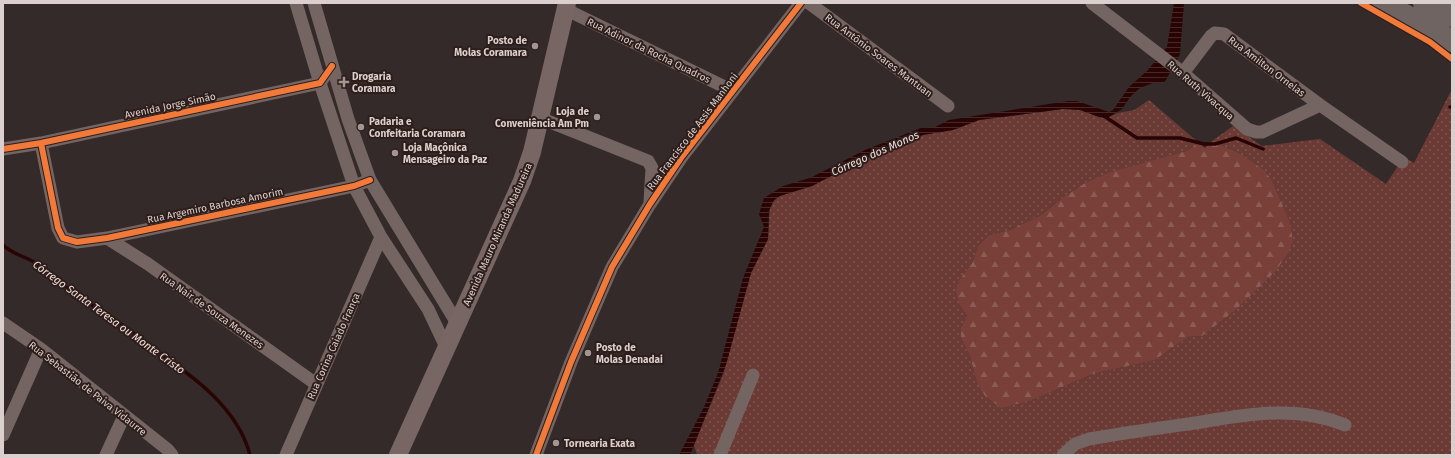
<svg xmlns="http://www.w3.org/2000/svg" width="1455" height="458" viewBox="0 0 1455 458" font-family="'Fira Sans',sans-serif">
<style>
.grass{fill:url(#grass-dots)}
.forest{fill:url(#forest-firs)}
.water{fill:url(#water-rules)}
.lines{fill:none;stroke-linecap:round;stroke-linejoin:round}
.stream{stroke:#290404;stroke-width:3.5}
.minor{stroke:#756562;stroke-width:13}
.secondary{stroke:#786664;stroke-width:18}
.trunk{stroke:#706462;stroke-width:22}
.cycleway-casing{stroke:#2e1e1b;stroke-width:8}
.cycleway{stroke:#f17a3a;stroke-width:6}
.poi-dot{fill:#a19694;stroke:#2e1e1b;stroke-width:1.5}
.labels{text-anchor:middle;stroke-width:4;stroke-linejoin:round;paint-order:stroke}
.poi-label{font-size:10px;font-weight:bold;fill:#dbd0ce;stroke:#2e1e1b;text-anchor:start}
.street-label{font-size:10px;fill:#dbd0ce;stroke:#2e1e1b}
.water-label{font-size:11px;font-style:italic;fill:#f1dcd8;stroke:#2e1e1b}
</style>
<defs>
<pattern id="grass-dots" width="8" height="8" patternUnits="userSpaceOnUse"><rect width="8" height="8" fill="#6b3a34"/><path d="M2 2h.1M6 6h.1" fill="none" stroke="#805550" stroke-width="1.8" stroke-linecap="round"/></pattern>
<pattern id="forest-firs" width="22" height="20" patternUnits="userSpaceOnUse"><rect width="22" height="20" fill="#784038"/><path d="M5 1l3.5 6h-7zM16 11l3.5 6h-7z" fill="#8b5b54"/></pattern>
<pattern id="water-rules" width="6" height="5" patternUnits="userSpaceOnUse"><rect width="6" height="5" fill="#290404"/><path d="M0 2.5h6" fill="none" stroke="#472827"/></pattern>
</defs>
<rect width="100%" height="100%" fill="#342a29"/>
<!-- grass -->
<path class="grass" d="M1452,89v366h-755l-3,-10 29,-70 28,-102 17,-34 2,-34 9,-9 33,-10 48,-25 63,-26 30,-5 26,-10 84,-11 17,1 22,8 7,-1 9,-4 16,-3 15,-10 50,43 -13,8 -49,14 -52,18 -19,12 -25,20 -31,15 -21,5 -11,11 -6,17 -12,16v27l7,10 -6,11v11l9,18 6,24 56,20 61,-26 62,-14 33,-23 14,-1 34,-26 40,-39 13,-51 -16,-38 -34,-29 -27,-12 21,-15 29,20 58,-7 66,45 18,-27 10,6z"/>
<!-- forest -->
<path class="forest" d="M1212,141l27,12 26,18 8,11 16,38 4,20 -4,11 -13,20 -40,39 -34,26 -14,1 -33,23 -62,14 -61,26 -31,8 -16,-12 -9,-16 -6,-24 -9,-18v-11l6,-11 -7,-10 -4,-15 4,-12 12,-16 6,-17 11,-11 21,-5 31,-15 25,-20 19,-12 26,-11 75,-21 13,-8 6,5z"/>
<!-- water -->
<path class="water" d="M1174,3h10l-4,51 -14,26 -3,3h-10l-13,5 -9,8 -9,13 -13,8 -7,1 -22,-8 -17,-1 -84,11 -26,10 -30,5 -63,26 -48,25 -32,10 -6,4 -5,11 -1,28 -17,34 -25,92 -36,90h-11l25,-48 14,-34 25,-95 21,-51 -5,-13 5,-16 19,-12 27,-8 55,-28 56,-22 14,-1 14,-7 119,-19h9l32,11 4,-2 16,-23 18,-16 20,-24z"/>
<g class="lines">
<!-- stream -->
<path class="stream" d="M1450,107h2
M1104,116l33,22h43l24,6h11l21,-6 27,11
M3,245c10,10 23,11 34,19 15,10 28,23 43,33 16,11 32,21 48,32 9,6 17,14 26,21 38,25 84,58 96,105"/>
<!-- minor -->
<path class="minor" d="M296,3l24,80 34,103 27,51 47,72 18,38
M314,3l34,116 22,61 87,143
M809,3l139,103
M1092,3l91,70 64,56 9,3h6l58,-27
M565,9l168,82
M1183,73l28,-37 4,-3 9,1 96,71 82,57
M540,118l108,43 4,7 -2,34
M41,143l17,85 5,10 14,4 30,-4 247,-52 16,-6
M3,149l38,-6 279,-60 4,-6
M107,238l41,26 168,120
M3,323l38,26 126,100 5,6
M3,435l38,-86
M106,455l18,-39
M286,455l95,-218
M536,455l35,-93 41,-95 38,-63 31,-46 120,-155
M720,455l33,-80
M1063,455l12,-11 14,-5c35,-6 71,-11 106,-16 50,-8 101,-19 150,2"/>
<!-- secondary -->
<path class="secondary" d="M398,455l124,-274 10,-29 35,-149"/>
<!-- trunk -->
<path class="trunk" d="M1383,3l69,38
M1424,3l28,13"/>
<defs>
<path id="cycleway" d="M1361,3l69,39 22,17
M41,143l17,85 5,10 14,4 30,-4 247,-52 16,-6
M3,149l38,-6 279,-60 12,-17
M536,455l35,-93 41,-95 38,-63 31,-46 120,-155"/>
</defs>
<!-- cycleway casing -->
<use href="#cycleway" class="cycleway-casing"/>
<!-- cycleway -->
<use href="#cycleway" class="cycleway"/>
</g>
<!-- markers -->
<g class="poi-dot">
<circle cx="535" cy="46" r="4"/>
<path d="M342 76h4v4h4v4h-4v4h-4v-4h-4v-4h4z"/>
<circle cx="597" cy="117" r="4"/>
<circle cx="361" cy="127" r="4"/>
<circle cx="395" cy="153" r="4"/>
<circle cx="588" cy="353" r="4"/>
<circle cx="556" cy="443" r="4"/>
</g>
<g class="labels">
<!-- poi labels -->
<g class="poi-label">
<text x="527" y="44" text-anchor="end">Posto de<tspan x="527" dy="12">Molas Coramara</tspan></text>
<text x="352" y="80">Drogaria<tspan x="352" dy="12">Coramara</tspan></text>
<text x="589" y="115" text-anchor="end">Loja de<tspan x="589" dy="12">Conveniência Am Pm</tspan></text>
<text x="369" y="125">Padaria e<tspan x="369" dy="12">Confeitaria Coramara</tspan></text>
<text x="403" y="151">Loja Maçônica<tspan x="403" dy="12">Mensageiro da Paz</tspan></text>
<text x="596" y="351">Posto de<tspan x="596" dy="12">Molas Denadai</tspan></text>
<text x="564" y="447">Tornearia Exata</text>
</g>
<!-- street labels -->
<g class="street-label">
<text transform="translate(649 50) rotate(26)" y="4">Rua Adinor da Rocha Quadros</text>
<text transform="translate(879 55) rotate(37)" y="4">Rua Antônio Soares Mantuan</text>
<text transform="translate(1267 66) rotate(37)" y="4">Rua Amilton Ornelas</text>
<text transform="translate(1201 90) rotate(41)" y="4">Rua Ruth Vivacqua</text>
<text transform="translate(170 105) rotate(-12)" y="4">Avenida Jorge Simão</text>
<text transform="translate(692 131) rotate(-53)" y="4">Rua Francisco de Assis Manhoni</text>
<text transform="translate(215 205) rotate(-12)" y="4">Rua Argemiro Barbosa Amorim</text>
<text transform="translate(497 234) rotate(-66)" y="4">Avenida Mauro Miranda Madureira</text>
<text transform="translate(212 310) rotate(35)" y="4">Rua Nair de Souza Menezes</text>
<text transform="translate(333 346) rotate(-66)" y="4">Rua Corina Caiado França</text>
<text transform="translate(88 388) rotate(38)" y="4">Rua Sebastião de Paiva Vidaurre</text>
</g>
<!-- water labels -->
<g class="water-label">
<text transform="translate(875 153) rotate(-24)" y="4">Córrego dos Monos</text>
<text transform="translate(109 317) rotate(36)" y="4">Córrego Santa Teresa ou Monte Cristo</text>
</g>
</g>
<!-- border -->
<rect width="1455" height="458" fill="none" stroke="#dbd0ce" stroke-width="8"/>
</svg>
